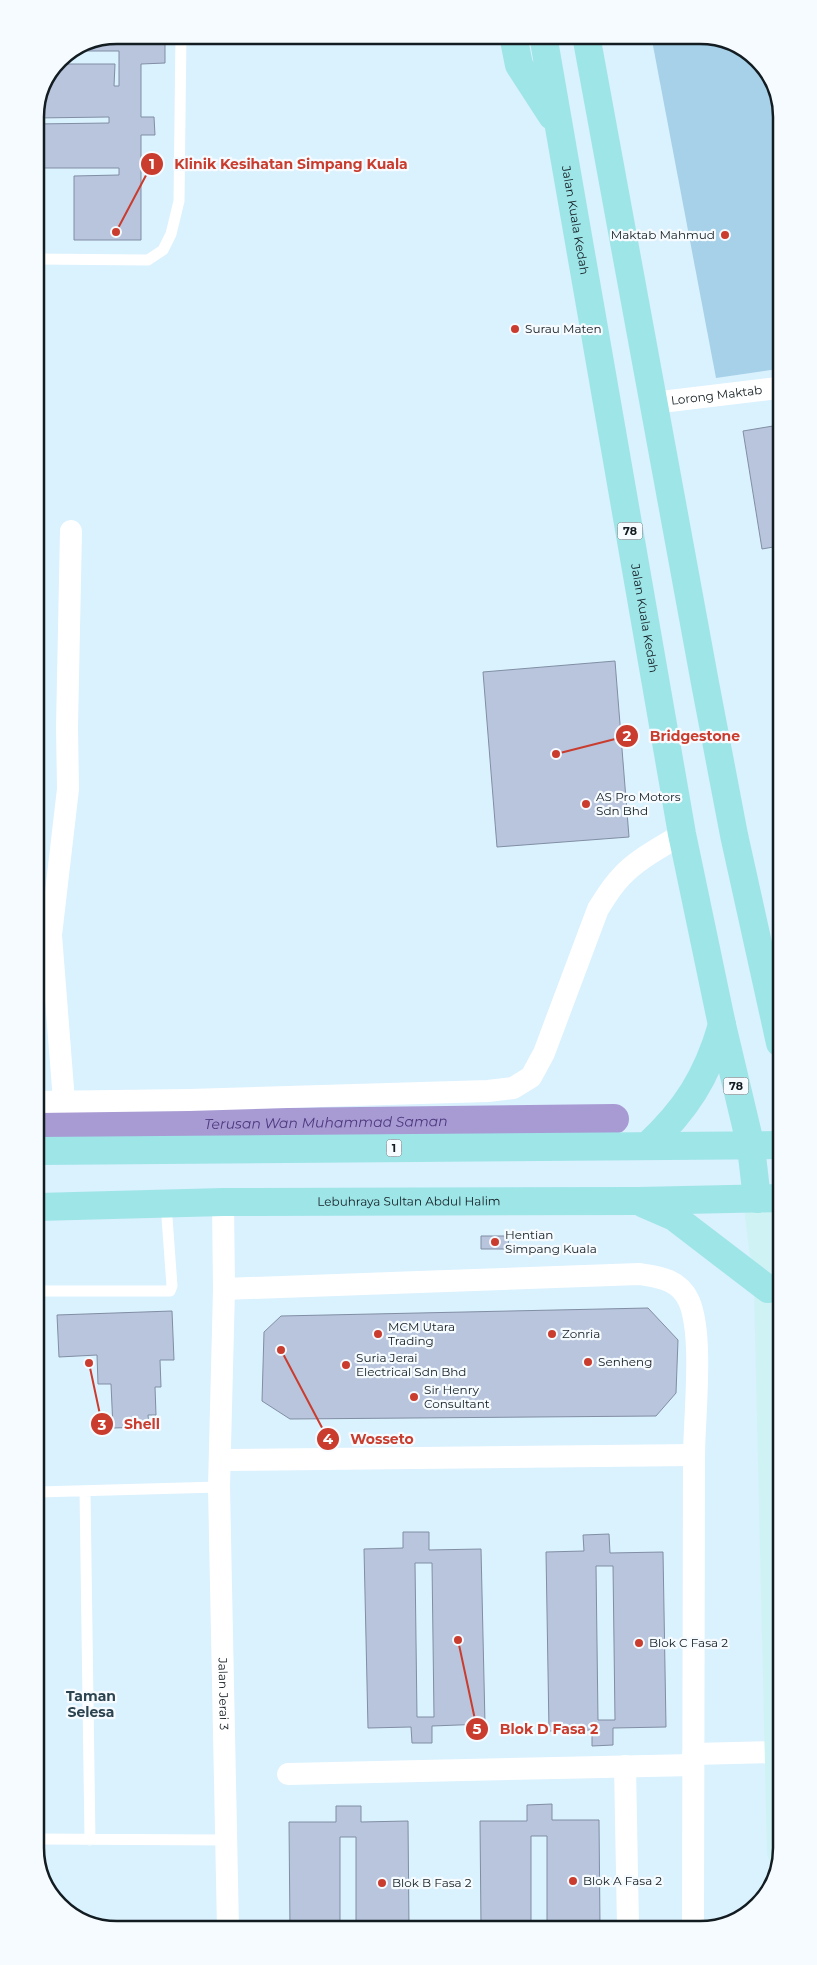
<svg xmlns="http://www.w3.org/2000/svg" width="817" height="1965" viewBox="0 0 817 1965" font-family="Montserrat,sans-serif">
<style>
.green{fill:#a6d1e8}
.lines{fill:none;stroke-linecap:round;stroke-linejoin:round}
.canal{stroke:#a89bd4;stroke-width:30}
.building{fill:#b8c5dd;stroke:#818ea4;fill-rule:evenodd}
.lane{stroke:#fff;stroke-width:11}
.street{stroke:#fff;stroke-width:22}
.secondary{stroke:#cff2f4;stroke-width:28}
.primary{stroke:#9ee5e8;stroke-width:28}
.poi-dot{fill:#c93c2e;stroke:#f6fbff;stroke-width:2}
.labels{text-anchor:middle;stroke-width:4.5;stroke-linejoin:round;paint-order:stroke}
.shield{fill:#f6fbff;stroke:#565f64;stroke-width:1}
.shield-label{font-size:11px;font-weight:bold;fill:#121c21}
.street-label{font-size:12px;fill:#121c21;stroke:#f6fbff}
.poi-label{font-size:12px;fill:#121c21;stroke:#f6fbff;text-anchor:start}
.water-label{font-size:14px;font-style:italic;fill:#4d387d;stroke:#f6fbff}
.neighbourhood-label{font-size:14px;font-weight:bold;fill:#2c4450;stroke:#f6fbff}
.rim{fill:none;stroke:#121c21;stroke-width:2.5}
.leader{fill:none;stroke:#c93c2e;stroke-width:2}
.callout-dot{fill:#c93c2e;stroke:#f6fbff;stroke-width:2}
.mark-label{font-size:15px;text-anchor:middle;font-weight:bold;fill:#fff}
.callout-label{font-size:14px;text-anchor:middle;font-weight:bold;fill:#c93c2e;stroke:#f6fbff;stroke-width:4.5;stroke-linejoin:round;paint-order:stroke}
</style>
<rect width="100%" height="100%" fill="#daf1fe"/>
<!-- green -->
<path class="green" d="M651,35h55l44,17 28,39v278l-62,9z"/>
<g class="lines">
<!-- canal -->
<path class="canal" id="s1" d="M38,1126l576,-7"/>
</g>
<!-- building -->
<path class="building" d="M117,35h48v28l-24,1v53h13l1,18h-14v105h-67v-64l45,-1v-7h-84v-44l74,-1v-6l-74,1v-6l22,-48h58l-1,22h5v-35h-42z
M779,425v121l-17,3 -19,-118z
M779,558v34l-5,-33z
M615,661l14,176 -132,10 -14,-175z
M481,1236h27l1,13h-28z
M648,1308l30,32 -2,53 -20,23 -366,3 -28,-18 2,-69 17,-16z
M172,1311l2,49h-14l1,27h-6l1,28h-8l1,12 -36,1 -2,-44h-13l-1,-29 -38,2 -2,-42z
M403,1532h26v18l52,-1 4,175 -53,2v17h-20l-1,-16 -43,1 -4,-179 39,-1zM415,1563h17l2,154h-17z
M609,1534l1,19 53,-1 3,175 -53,1v17l-21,1v-16l-43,1 -3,-179 38,-1 -1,-16zM596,1566h17l2,154h-17z
M552,1804v16h47l1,107h-53v-91h-16v91h-50l-1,-106h47v-16z
M336,1806h25v16l47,-1 1,107h-53v-91h-16v91l-50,1 -1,-107h47z"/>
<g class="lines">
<!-- lane -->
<path class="lane" d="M36,259l112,1 15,-10 8,-16 8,-33 2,-166
M38,1289l3,2h129l2,-5 -6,-82
M85,1491l5,349
M38,1492l181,-5
M39,1839l187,1"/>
<!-- street -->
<g class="street">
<path id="s2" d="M653,403l125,-15"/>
<path d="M64,1101l-13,-166 17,-146 -1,-62 4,-196"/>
<path d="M37,1102l152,-2 299,-9 25,-3 18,-11 13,-24 54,-144c7,-11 14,-23 23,-32 16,-18 41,-30 61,-43"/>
<path id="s3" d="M223,1202l1,87 -5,198 9,442"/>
<path d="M224,1289l415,-15c20,3 40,5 50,27 15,35 5,116 5,157 -1,156 -1,312 -1,468"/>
<path d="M221,1460l473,-5"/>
<path d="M693,1754l87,-2"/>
<path d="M625,1766l3,160"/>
<path d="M288,1774l405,-9"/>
</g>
<!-- secondary -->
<path class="secondary" d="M757,1199l11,90 13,563"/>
<!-- primary -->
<g class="primary">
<path d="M513,35l6,30 33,51"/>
<path id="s4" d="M543,35l139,799 40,191 29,122 6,52"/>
<path d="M586,35l119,648 29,152 46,208"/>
<path d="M647,1146c39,-36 60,-69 75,-121"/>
<path d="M38,1151l742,-6"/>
<path d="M644,1204l30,13 94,72"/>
<path id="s5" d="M38,1207l185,-5 415,-1 142,-3"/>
</g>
</g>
<!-- markers -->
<g class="poi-dot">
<circle cx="725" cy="235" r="5"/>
<circle cx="515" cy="329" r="5"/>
<circle cx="586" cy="804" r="5"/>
<circle cx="495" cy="1242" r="5"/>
<circle cx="378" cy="1334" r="5"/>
<circle cx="552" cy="1334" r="5"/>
<circle cx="588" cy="1362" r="5"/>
<circle cx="346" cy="1365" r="5"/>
<circle cx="414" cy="1397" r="5"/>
<circle cx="639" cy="1643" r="5"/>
<circle cx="573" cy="1881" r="5"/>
<circle cx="382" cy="1883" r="5"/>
</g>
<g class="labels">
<!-- shield labels -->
<g class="shield">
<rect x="617.5" y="522.5" width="25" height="17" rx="4"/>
<rect x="723.5" y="1077.5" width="25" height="17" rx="4"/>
<rect x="386.5" y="1139.5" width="15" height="17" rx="4"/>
</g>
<g class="shield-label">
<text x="630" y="535">78</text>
<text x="736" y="1090">78</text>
<text x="394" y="1152">1</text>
</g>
<!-- street labels -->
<g class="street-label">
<text dy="4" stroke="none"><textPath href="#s4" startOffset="188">Jalan Kuala Kedah</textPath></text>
<text dy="4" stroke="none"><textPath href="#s2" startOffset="64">Lorong Maktab</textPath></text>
<text dy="4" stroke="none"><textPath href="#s4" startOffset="592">Jalan Kuala Kedah</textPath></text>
<text dy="4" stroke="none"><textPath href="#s5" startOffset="371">Lebuhraya Sultan Abdul Halim</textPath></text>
<text dy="4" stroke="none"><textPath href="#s3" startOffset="492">Jalan Jerai 3</textPath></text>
</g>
<!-- poi labels -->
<g class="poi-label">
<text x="715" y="239" text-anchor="end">Maktab Mahmud</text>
<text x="525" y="333">Surau Maten</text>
<text x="596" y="801">AS Pro Motors<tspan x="596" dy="14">Sdn Bhd</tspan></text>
<text x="505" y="1239">Hentian<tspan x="505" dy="14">Simpang Kuala</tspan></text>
<text x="388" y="1331">MCM Utara<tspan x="388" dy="14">Trading</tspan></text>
<text x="562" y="1338">Zonria</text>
<text x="356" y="1362">Suria Jerai<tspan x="356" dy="14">Electrical Sdn Bhd</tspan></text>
<text x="598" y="1366">Senheng</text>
<text x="424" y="1394">Sir Henry<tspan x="424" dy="14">Consultant</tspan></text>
<text x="649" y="1647">Blok C Fasa 2</text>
<text x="583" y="1885">Blok A Fasa 2</text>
<text x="392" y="1887">Blok B Fasa 2</text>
</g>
<!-- water labels -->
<g class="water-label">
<text dy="5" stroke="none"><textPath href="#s1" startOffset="288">Terusan Wan Muhammad Saman</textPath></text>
</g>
<!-- neighbourhood labels -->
<g class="neighbourhood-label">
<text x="91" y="1701">Taman<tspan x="91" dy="16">Selesa</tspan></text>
</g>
</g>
<!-- crop -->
<path d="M0 0H817V1965H0ZM117 44H700A73 73 0 0 1 773 117V1848A73 73 0 0 1 700 1921H117A73 73 0 0 1 44 1848V117A73 73 0 0 1 117 44Z" fill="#f6fbff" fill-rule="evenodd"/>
<path class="rim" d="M117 44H700A73 73 0 0 1 773 117V1848A73 73 0 0 1 700 1921H117A73 73 0 0 1 44 1848V117A73 73 0 0 1 117 44Z"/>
<!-- callouts -->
<path class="leader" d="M116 232L152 164M556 754L627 736M89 1363L102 1424M281 1350L328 1439M458 1640L477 1729"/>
<g class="callout-dot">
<circle cx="116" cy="232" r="5"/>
<circle cx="556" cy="754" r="5"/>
<circle cx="89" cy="1363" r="5"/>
<circle cx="281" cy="1350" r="5"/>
<circle cx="458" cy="1640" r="5"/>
<circle cx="152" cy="164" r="12"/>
<circle cx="627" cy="736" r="12"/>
<circle cx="102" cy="1424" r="12"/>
<circle cx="328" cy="1439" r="12"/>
<circle cx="477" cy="1729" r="12"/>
</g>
<g class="mark-label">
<text x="152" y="169">1</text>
<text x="627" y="741">2</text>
<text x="102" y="1430">3</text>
<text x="328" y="1444">4</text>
<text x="477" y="1734">5</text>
</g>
<g class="callout-label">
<text x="291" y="169">Klinik Kesihatan Simpang Kuala</text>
<text x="695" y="741">Bridgestone</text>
<text x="142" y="1429">Shell</text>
<text x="382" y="1444">Wosseto</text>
<text x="549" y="1734">Blok D Fasa 2</text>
</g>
</svg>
